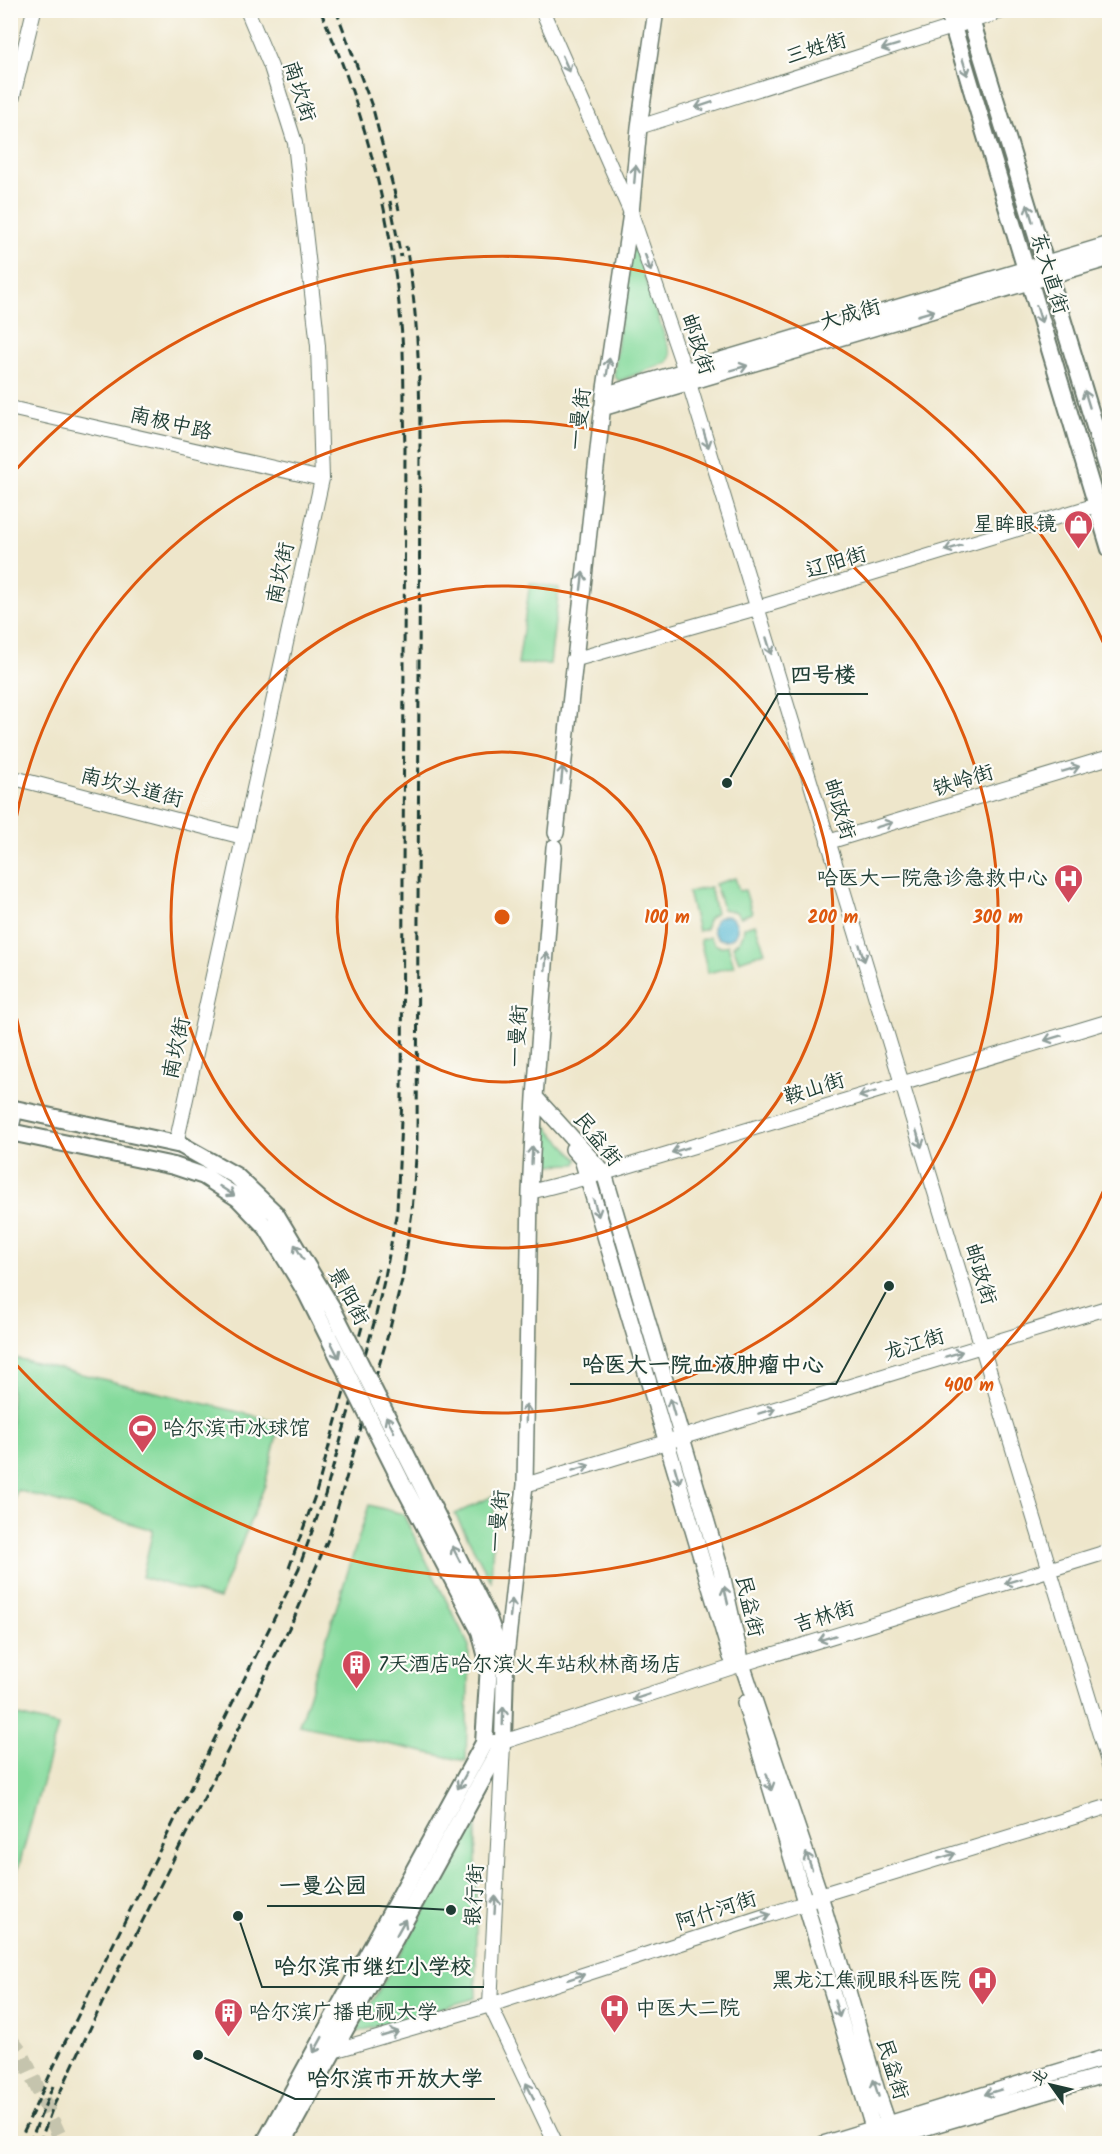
<svg xmlns="http://www.w3.org/2000/svg" width="1120" height="2154" viewBox="0 0 1120 2154" font-family="Kalam,'LXGW WenKai TC',sans-serif">
<style>
.green{fill:#85da9c;stroke:#528c68;stroke-width:1.5}
.water{fill:#54b7d2;stroke:#3a7a83;stroke-width:1.5}
.lines{fill:none;stroke-linecap:round;stroke-linejoin:round}
.secondary-tunnel{stroke:#c5c4ad;stroke-width:15;stroke-dasharray:15 8;stroke-linecap:butt}
.tertiary-casing{stroke:#677869;stroke-width:16}
.secondary-casing{stroke:#677869;stroke-width:18}
.primary-casing{stroke:#677869;stroke-width:20}
.tertiary{stroke:#fff;stroke-width:14}
.secondary{stroke:#fff;stroke-width:15}
.primary{stroke:#fff;stroke-width:16}
.rail{stroke:#1f3d34;stroke-width:3;stroke-dasharray:9 4.5;stroke-linecap:butt}
.primary-bridge-casing{stroke:#677869;stroke-width:20;stroke-linecap:butt}
.primary-bridge{stroke:#fff;stroke-width:16}
.oneway{stroke:#8f9e9a}
.ring{fill:none;stroke:#de580e;stroke-width:3}
.labels{text-anchor:middle;stroke-width:4.5;stroke-linejoin:round;paint-order:stroke}
.street-label{font-size:21px;fill:#1f3d34;stroke:#fdfcf7}
.poi-label{font-size:21px;fill:#1f3d34;stroke:#fdfcf7;text-anchor:start}
.centre{fill:#de580e;stroke:#fdfcf7;stroke-width:3}
.ring-label{font-size:18px;text-anchor:middle;font-weight:bold;fill:#de580e;stroke:#fdfcf7;stroke-width:4.5;stroke-linejoin:round;paint-order:stroke}
.leader{fill:none;stroke:#1f3d34;stroke-width:2}
.callout-dot{fill:#1f3d34;stroke:#fdfcf7;stroke-width:2}
.callout-label{font-size:22px;text-anchor:middle;font-weight:bold;fill:#1f3d34;stroke:#fdfcf7;stroke-width:4.5;stroke-linejoin:round;paint-order:stroke}
</style>
<rect width="100%" height="100%" fill="#fdfcf7"/>
<filter id="ink" filterUnits="userSpaceOnUse"><feTurbulence type="fractalNoise" baseFrequency=".0167" numOctaves="2"/><feDisplacementMap in="SourceGraphic" scale="12" xChannelSelector="R" yChannelSelector="G"/><feConvolveMatrix kernelMatrix="1 2 1 2 8 2 1 2 1" color-interpolation-filters="sRGB"/></filter>
<filter id="wash" filterUnits="userSpaceOnUse"><feTurbulence type="fractalNoise" baseFrequency=".008" numOctaves="4" result="noise"/><feDisplacementMap in="SourceGraphic" scale="24" xChannelSelector="R" yChannelSelector="G"/><feGaussianBlur stdDeviation="1.35" result="paint"/><feColorMatrix in="noise" values="0 0 0 0 0 0 0 0 0 0 0 0 0 0 0 0 0 1.4 0 .05"/><feComposite in="paint" operator="in"/></filter>
<g filter="url(#wash)">
<rect width="100%" height="100%" fill="#eee6cb"/>
<!-- green -->
<path class="green" d="M634,246l37,109 -3,7 -49,19 -5,-5 14,-128z
M530,583l29,5 -9,76h-32z
M735,878l4,13 6,-1 7,23 -12,4 -4,-5 -13,-3 -8,-25z
M710,887l6,26c-7,4 -10,8 -10,16l-8,2 -10,-39z
M755,924l10,28 -26,9 -6,-15c7,-5 11,-10 11,-19z
M710,937c5,9 9,11 18,8l6,21 -26,7 -8,-33z
M544,1123l34,37 -2,4 -32,1c-10,-10 -6,-25 -5,-39z
M11,1357l269,65 -15,63 -46,114 -77,-22 11,-47 -136,-40 -6,23z
M495,1495l-4,86 -36,-67z
M369,1505l34,9 66,132 -3,115 -167,-36z
M11,1714l47,12 -47,168 -1,-180z
M476,1822v176l-122,35z"/>
<!-- water -->
<path class="water" d="M713 928a12 12 0 1 1 24 0a12 12 0 1 1-24 0Z"/>
</g>
<g filter="url(#ink)">
<g class="lines">
<!-- secondary-tunnel -->
<path class="secondary-tunnel" d="M10,2039l12,15 41,90"/>
<defs>
<path id="tertiary" d="M542,10l89,203 58,170 421,1385
M10,108l24,-98
M639,127l367,-117
M10,408l312,71
M573,660l184,-52 353,-107
M10,777l233,60
M828,842l282,-85
M176,1144l146,-665 -4,-133 -23,-203 -24,-76 -24,-57
M530,1192l74,-19 506,-152
M525,1485l585,-178
M493,1742h10l239,-78 368,-113
M503,1744l-13,261 66,139
M333,2051l157,-46 315,-102 15,-8 290,-89"/>
<path id="secondary" d="M604,395l506,-151
M602,408l508,-150
M556,833l48,-438 27,-182 8,-86 17,-117
M535,1097l69,76 117,397 21,94 78,231 58,199 17,50
M10,1132l5,-23
M573,1149l9,10 149,498
M505,1666l20,-181 5,-293 5,-95 19,-250
M745,1703l133,441
M883,2140l227,-67
M823,2144l287,-88"/>
<path id="primary" d="M948,10l162,539
M968,10l142,466
M10,1108l171,37
M10,1132l164,34
M264,2144l220,-401 5,-78 -9,-34 -79,-150
M282,2144l221,-402 2,-76 -17,-48 -71,-142"/>
</defs>
<!-- tertiary casing -->
<use href="#tertiary" class="tertiary-casing"/>
<!-- secondary casing -->
<use href="#secondary" class="secondary-casing"/>
<!-- primary casing -->
<use href="#primary" class="primary-casing"/>
<!-- tertiary -->
<use href="#tertiary" class="tertiary"/>
<!-- secondary -->
<use href="#secondary" class="secondary"/>
<!-- primary -->
<use href="#primary" class="primary"/>
<!-- rail -->
<path class="rail" d="M336,10l37,99 26,101
M390,201l11,56
M289,1568l27,-75 62,-224
M18,2144l47,-102 234,-474 26,-73 49,-172 11,-46 12,-67 5,-112 3,-650c-1,-32 -1,-65 -2,-97 -7,-115 -35,-235 -83,-341
M29,2144l24,-58
M39,2144l14,-37 62,-131 180,-360 34,-79 61,-209 12,-48 10,-68 5,-68 3,-695c0,-68 -2,-136 -14,-203"/>
<defs>
<path id="primary-bridge" d="M181,1145l55,31 39,37 57,95 85,168
M174,1166l30,10 34,22 29,30 39,64 95,189"/>
</defs>
<!-- primary-bridge casing -->
<use href="#primary-bridge" class="primary-bridge-casing"/>
<!-- primary-bridge -->
<use href="#primary-bridge" class="primary-bridge"/>
</g>
<!-- one-way arrows -->
<defs><path id="oneway-shaft" d="M-6 0H5M1.5-3L5.5 0L1.5 3" fill="none" stroke-width="1.6" stroke-linecap="round" stroke-linejoin="round" transform="scale(1.5)"/></defs>
<g class="oneway">
<use href="#oneway-shaft" transform="translate(890 47) rotate(163)"/>
<use href="#oneway-shaft" transform="translate(566 64) rotate(66)"/>
<use href="#oneway-shaft" transform="translate(965 67) rotate(73)"/>
<use href="#oneway-shaft" transform="translate(704 105) rotate(162)"/>
<use href="#oneway-shaft" transform="translate(635 174) rotate(-85)"/>
<use href="#oneway-shaft" transform="translate(1030 213) rotate(-107)"/>
<use href="#oneway-shaft" transform="translate(648 263) rotate(71)"/>
<use href="#oneway-shaft" transform="translate(926 313) rotate(-16)"/>
<use href="#oneway-shaft" transform="translate(1039 314) rotate(73)"/>
<use href="#oneway-shaft" transform="translate(608 367) rotate(-81)"/>
<use href="#oneway-shaft" transform="translate(739 368) rotate(-16)"/>
<use href="#oneway-shaft" transform="translate(1087 399) rotate(-107)"/>
<use href="#oneway-shaft" transform="translate(706 439) rotate(73)"/>
<use href="#oneway-shaft" transform="translate(953 548) rotate(163)"/>
<use href="#oneway-shaft" transform="translate(582 581) rotate(-83)"/>
<use href="#oneway-shaft" transform="translate(769 646) rotate(73)"/>
<use href="#oneway-shaft" transform="translate(1071 769) rotate(-17)"/>
<use href="#oneway-shaft" transform="translate(562 775) rotate(-84)"/>
<use href="#oneway-shaft" transform="translate(884 825) rotate(-17)"/>
<use href="#oneway-shaft" transform="translate(862 953) rotate(73)"/>
<use href="#oneway-shaft" transform="translate(546 961) rotate(-86)"/>
<use href="#oneway-shaft" transform="translate(1053 1038) rotate(163)"/>
<use href="#oneway-shaft" transform="translate(867 1094) rotate(163)"/>
<use href="#oneway-shaft" transform="translate(919 1139) rotate(73)"/>
<use href="#oneway-shaft" transform="translate(680 1150) rotate(163)"/>
<use href="#oneway-shaft" transform="translate(532 1155) rotate(-87)"/>
<use href="#oneway-shaft" transform="translate(227 1191) rotate(33)"/>
<use href="#oneway-shaft" transform="translate(596 1208) rotate(73)"/>
<use href="#oneway-shaft" transform="translate(299 1252) rotate(-120)"/>
<use href="#oneway-shaft" transform="translate(335 1350) rotate(63)"/>
<use href="#oneway-shaft" transform="translate(954 1354) rotate(-17)"/>
<use href="#oneway-shaft" transform="translate(672 1407) rotate(-106)"/>
<use href="#oneway-shaft" transform="translate(767 1411) rotate(-17)"/>
<use href="#oneway-shaft" transform="translate(526 1413) rotate(-89)"/>
<use href="#oneway-shaft" transform="translate(390 1424) rotate(-117)"/>
<use href="#oneway-shaft" transform="translate(581 1468) rotate(-17)"/>
<use href="#oneway-shaft" transform="translate(677 1475) rotate(74)"/>
<use href="#oneway-shaft" transform="translate(456 1554) rotate(-117)"/>
<use href="#oneway-shaft" transform="translate(1013 1581) rotate(163)"/>
<use href="#oneway-shaft" transform="translate(726 1595) rotate(-103)"/>
<use href="#oneway-shaft" transform="translate(511 1608) rotate(-84)"/>
<use href="#oneway-shaft" transform="translate(827 1638) rotate(163)"/>
<use href="#oneway-shaft" transform="translate(641 1697) rotate(162)"/>
<use href="#oneway-shaft" transform="translate(503 1716) rotate(-88)"/>
<use href="#oneway-shaft" transform="translate(462 1781) rotate(119)"/>
<use href="#oneway-shaft" transform="translate(769 1782) rotate(73)"/>
<use href="#oneway-shaft" transform="translate(947 1856) rotate(-17)"/>
<use href="#oneway-shaft" transform="translate(809 1861) rotate(-109)"/>
<use href="#oneway-shaft" transform="translate(495 1905) rotate(-87)"/>
<use href="#oneway-shaft" transform="translate(762 1917) rotate(-18)"/>
<use href="#oneway-shaft" transform="translate(401 1927) rotate(-61)"/>
<use href="#oneway-shaft" transform="translate(576 1977) rotate(-18)"/>
<use href="#oneway-shaft" transform="translate(837 2009) rotate(73)"/>
<use href="#oneway-shaft" transform="translate(390 2034) rotate(-16)"/>
<use href="#oneway-shaft" transform="translate(318 2045) rotate(119)"/>
<use href="#oneway-shaft" transform="translate(876 2088) rotate(-107)"/>
<use href="#oneway-shaft" transform="translate(530 2091) rotate(-116)"/>
<use href="#oneway-shaft" transform="translate(993 2092) rotate(163)"/>
</g>
</g>
<!-- distance rings -->
<g class="ring">
<circle cx="502" cy="917" r="165"/>
<circle cx="502" cy="917" r="331"/>
<path d="M11 848A496 496 0 1 1 11 986"/>
<path d="M1108 1181A661 661 0 0 1 11 1359M11 475A661 661 0 0 1 1108 653"/>
</g>
<!-- icons -->
<defs>
<symbol id="shop-pin" viewBox="-11 -11 22 30"><path d="M0 17L-7.5 6A9.5 9.5 0 1 1 7.5 6Z" fill="#d1495b" stroke="#fdfcf7"/><path d="M-5-2.5h2.3a2.7 3.5 0 0 1 5.4 0H5L5.5 6h-11ZM-1.5-2.5h3a1.5 2.3 0 0 0-3 0Z" fill="#fff"/></symbol>
<symbol id="hospital-pin" viewBox="-11 -11 22 30"><path d="M0 17L-7.5 6A9.5 9.5 0 1 1 7.5 6Z" fill="#d1495b" stroke="#fdfcf7"/><path d="M-5-5h3v3.5h4V-5h3V5h-3V1.5h-4V5h-3Z" fill="#fff"/></symbol>
<symbol id="stadium-pin" viewBox="-11 -11 22 30"><path d="M0 17L-7.5 6A9.5 9.5 0 1 1 7.5 6Z" fill="#d1495b" stroke="#fdfcf7"/><path d="M0-5a6.5 5 0 1 0 0 10a6.5 5 0 1 0 0-10ZM-3.5-1.8h7v3.6h-7Z" fill="#fff"/></symbol>
<symbol id="building-pin" viewBox="-11 -11 22 30"><path d="M0 17L-7.5 6A9.5 9.5 0 1 1 7.5 6Z" fill="#d1495b" stroke="#fdfcf7"/><path d="M-4-6H4V6H1V3H-1V6H-4ZM-2.5-4.3h1.7v1.8h-1.7ZM.8-4.3h1.7v1.8H.8ZM-2.5-1h1.7V.8h-1.7ZM.8-1h1.7V.8H.8Z" fill="#fff"/></symbol>
</defs>
<g fill-rule="evenodd">
<use href="#shop-pin" x="1062" y="508" width="33" height="45"/>
<use href="#hospital-pin" x="1052" y="862" width="33" height="45"/>
<use href="#stadium-pin" x="126" y="1412" width="33" height="45"/>
<use href="#building-pin" x="340" y="1648" width="33" height="45"/>
<use href="#hospital-pin" x="966" y="1964" width="33" height="45"/>
<use href="#hospital-pin" x="598" y="1992" width="33" height="45"/>
<use href="#building-pin" x="212" y="1996" width="33" height="45"/>
</g>
<g class="labels">
<!-- street labels -->
<g class="street-label">
<text transform="translate(816 48) rotate(-17)" y="7">三姓街</text>
<text transform="translate(300 91) rotate(72)" y="7">南坎街</text>
<text transform="translate(1050 273) rotate(73)" y="7">东大直街</text>
<text transform="translate(850 314) rotate(-16)" y="7">大成街</text>
<text transform="translate(698 344) rotate(71)" y="7">邮政街</text>
<text transform="translate(579 419) rotate(-83)" y="7">一曼街</text>
<text transform="translate(171 423) rotate(13)" y="7">南极中路</text>
<text transform="translate(836 562) rotate(-17)" y="7">辽阳街</text>
<text transform="translate(280 573) rotate(-78)" y="7">南坎街</text>
<text transform="translate(963 780) rotate(-17)" y="7">铁岭街</text>
<text transform="translate(132 787) rotate(14)" y="7">南坎头道街</text>
<text transform="translate(840 809) rotate(73)" y="7">邮政街</text>
<text transform="translate(517 1036) rotate(-86)" y="7">一曼街</text>
<text transform="translate(176 1048) rotate(-78)" y="7">南坎街</text>
<text transform="translate(814 1088) rotate(-17)" y="7">鞍山街</text>
<text transform="translate(598 1139) rotate(51)" y="7">民益街</text>
<text transform="translate(981 1274) rotate(73)" y="7">邮政街</text>
<text transform="translate(349 1296) rotate(62)" y="7">景阳街</text>
<text transform="translate(914 1344) rotate(-17)" y="7">龙江街</text>
<text transform="translate(498 1521) rotate(-84)" y="7">一曼街</text>
<text transform="translate(750 1606) rotate(77)" y="7">民益街</text>
<text transform="translate(824 1616) rotate(-17)" y="7">吉林街</text>
<text transform="translate(474 1895) rotate(-87)" y="7">银行街</text>
<text transform="translate(716 1910) rotate(-18)" y="7">阿什河街</text>
<text transform="translate(893 2069) rotate(73)" y="7">民益街</text>
</g>
<!-- poi labels -->
<g class="poi-label">
<text x="1057" y="531" text-anchor="end">星眸眼镜</text>
<text x="1048" y="885" text-anchor="end">哈医大一院急诊急救中心</text>
<text x="163" y="1435">哈尔滨市冰球馆</text>
<text x="378" y="1671">7天酒店哈尔滨火车站秋林商场店</text>
<text x="961" y="1987" text-anchor="end">黑龙江焦视眼科医院</text>
<text x="635" y="2015">中医大二院</text>
<text x="249" y="2019">哈尔滨广播电视大学</text>
</g>
</g>
<circle cx="502" cy="917" r="9" class="centre"/>
<g class="ring-label">
<text x="667" y="923">100 m</text>
<text x="833" y="923">200 m</text>
<text x="998" y="923">300 m</text>
<text x="969" y="1391">400 m</text>
</g>
<!-- callouts -->
<path class="leader" d="M727 783L778 694H868M889 1286L836 1384H570M451 1910L379 1906H267M238 1916L262 1987H484M198 2055L295 2099H495"/>
<g class="callout-dot">
<circle cx="727" cy="783" r="6"/>
<circle cx="889" cy="1286" r="6"/>
<circle cx="451" cy="1910" r="6"/>
<circle cx="238" cy="1916" r="6"/>
<circle cx="198" cy="2055" r="6"/>
</g>
<g class="callout-label">
<text x="823" y="682">四号楼</text>
<text x="703" y="1372">哈医大一院血液肿瘤中心</text>
<text x="323" y="1893">一曼公园</text>
<text x="373" y="1974">哈尔滨市继红小学校</text>
<text x="395" y="2086">哈尔滨市开放大学</text>
</g>
<!-- margin -->
<rect width="1120" height="2154" fill="none" stroke="#fdfcf7" stroke-width="36"/>
<!-- north arrow -->
<g transform="translate(1051 2085) rotate(304)" stroke="#fdfcf7" stroke-width="4.5" paint-order="stroke">
<path d="M0-4.5L10 22L0 15L-10 22Z" fill="#1f3d34"/>
<text y="-9" font-size="16" font-weight="bold" text-anchor="middle" fill="#1f3d34">北</text>
</g>
</svg>
